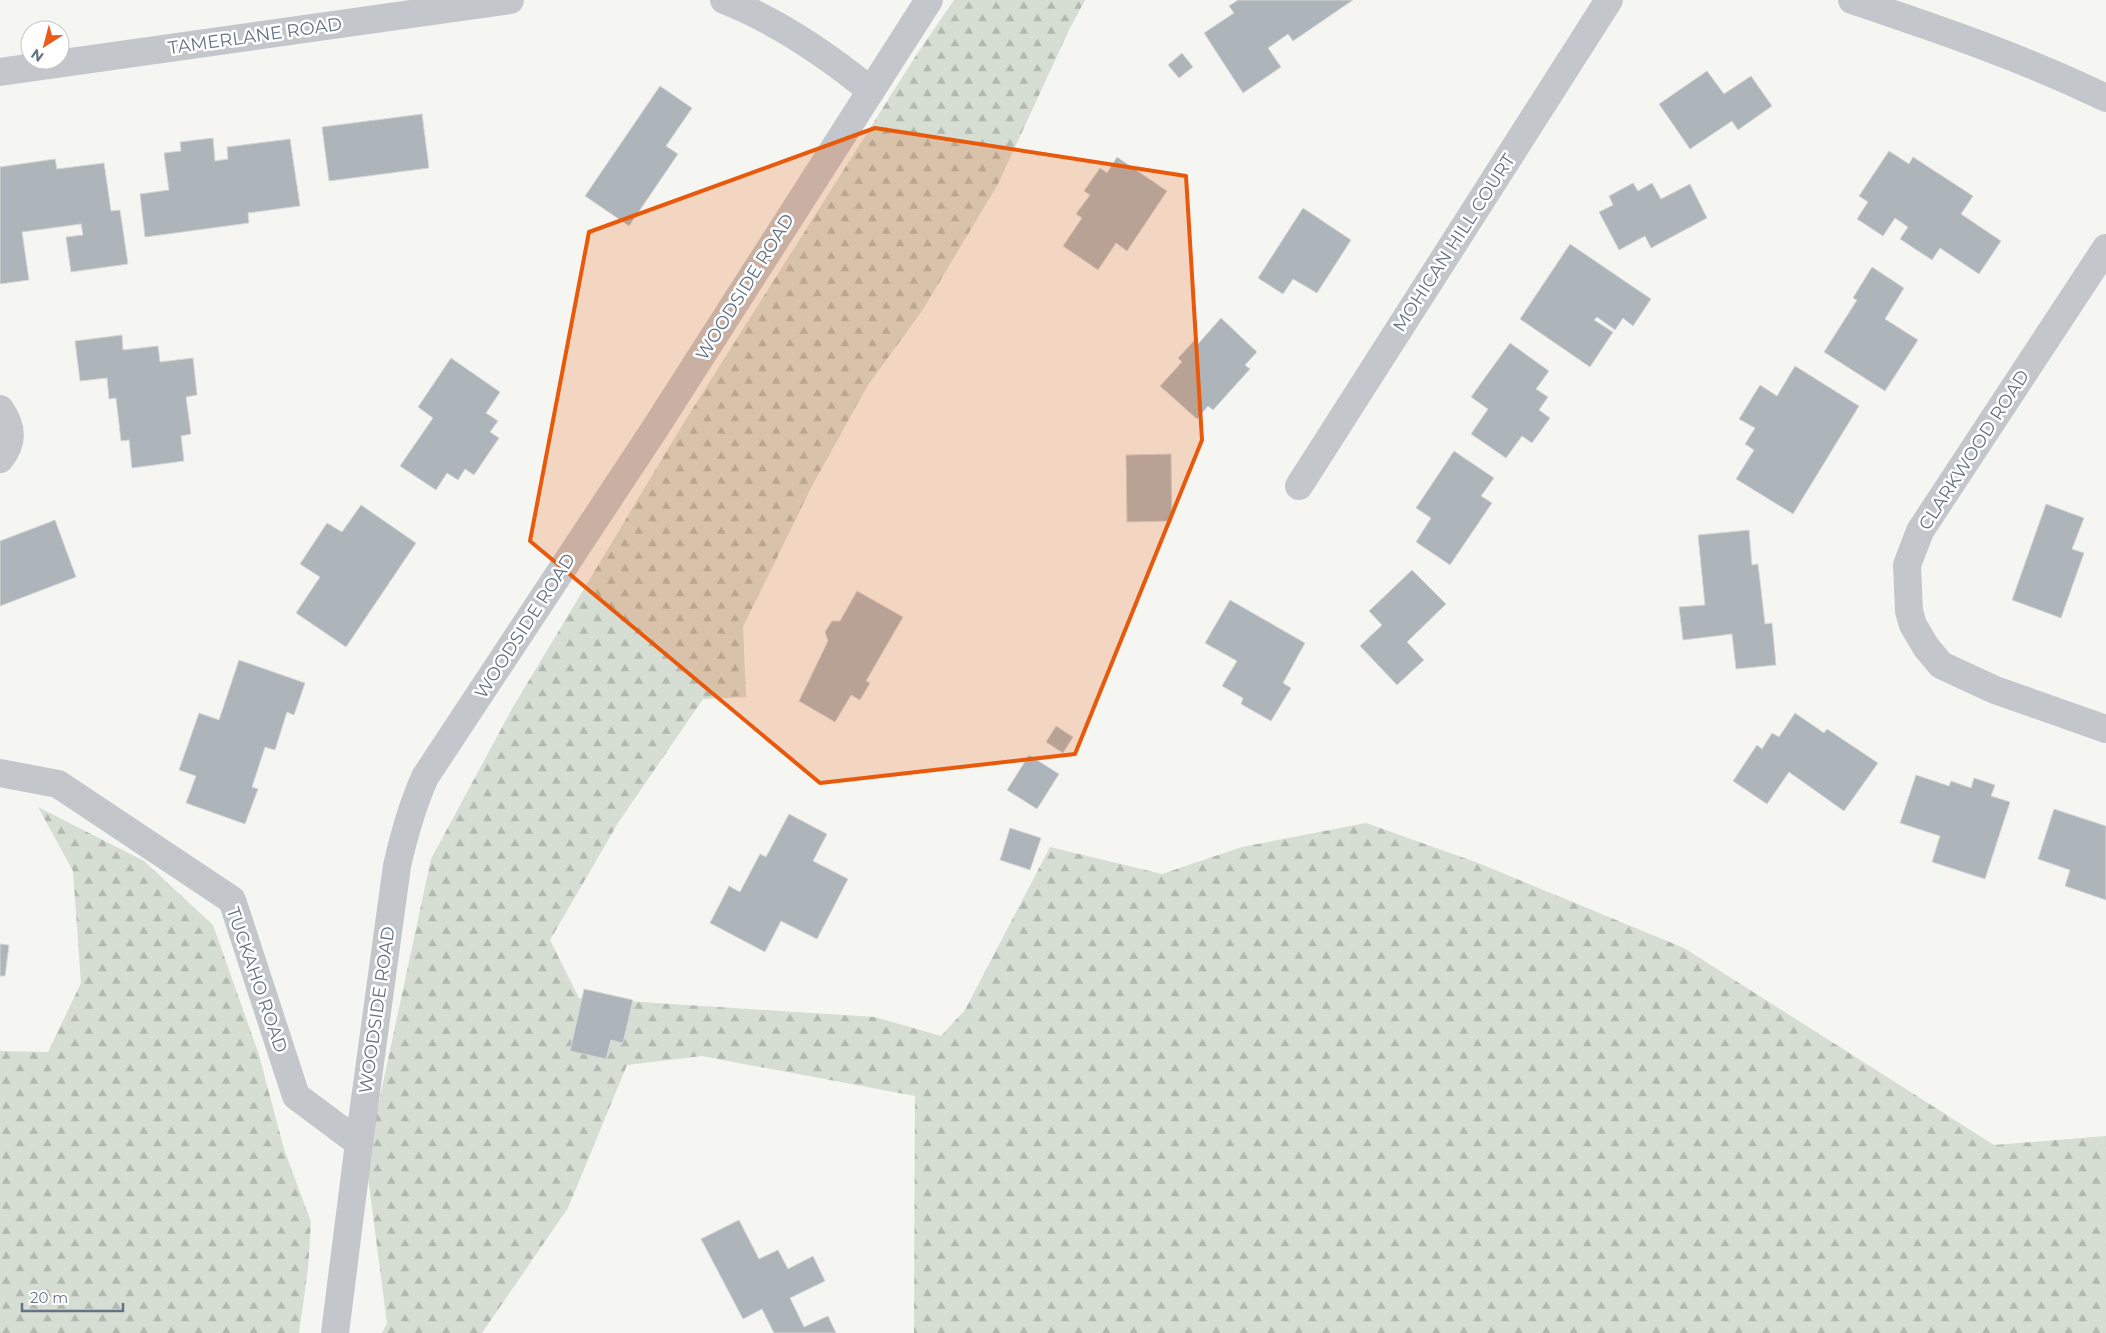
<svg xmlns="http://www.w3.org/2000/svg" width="2106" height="1333" viewBox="0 0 2106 1333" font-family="Montserrat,sans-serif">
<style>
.forest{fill:url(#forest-firs)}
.building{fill:#adb4ba;stroke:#d7d7d4}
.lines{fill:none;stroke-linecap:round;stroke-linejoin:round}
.minor{stroke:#c3c6ca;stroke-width:28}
.tertiary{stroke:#c3c6ca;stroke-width:28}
.marked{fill:#e8590c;fill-opacity:0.2;stroke:#e8590c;stroke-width:4;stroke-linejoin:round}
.labels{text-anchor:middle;stroke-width:5;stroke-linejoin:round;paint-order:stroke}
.street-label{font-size:18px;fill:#637384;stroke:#fff}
</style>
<defs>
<pattern id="forest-firs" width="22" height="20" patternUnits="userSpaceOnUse" patternTransform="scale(1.25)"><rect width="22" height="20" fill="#d6ddd2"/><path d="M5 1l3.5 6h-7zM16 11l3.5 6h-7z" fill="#b1b8b0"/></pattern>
</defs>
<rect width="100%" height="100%" fill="#f5f6f1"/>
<!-- forest -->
<path class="forest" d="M954,0h131l-16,30 -71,154 -76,127 -54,74 -56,101 -69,141 3,70 -43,2 -85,124 -68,117 29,58 296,19 66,19 24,-26 85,-163 112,27 80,-27 124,-24 112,40 206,85 310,197 112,-9v197h-1192l1,-237 -213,-40 -75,9 -59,143 -86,125h-100l5,-10 -21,-161 65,-303 82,-152 170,-283 232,-367z
M38,807l106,54 69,64 46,130 25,94 27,73 -3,47 -9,64h-299v-282l48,1 33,-69 -8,-112z"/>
<!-- building -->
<path class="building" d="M1238,0h115l-60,41 -5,-7 -20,14 13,19 -38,26 -39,-60 30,-20 -5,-7z
M1182,53l11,14 -14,11 -11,-13z
M1707,71l17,23 27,-18 21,30 -34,24 -6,-9 -42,28 -31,-45z
M660,86l32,22 -26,38 12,8 -49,72 -44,-30z
M422,114l7,54 -100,13 -7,-54z
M213,138l2,23 13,-2 -1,-12 63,-8 10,67 -52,7 1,10 -104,14 -5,-43 29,-4 -5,-37 17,-2 -1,-9z
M1889,151l20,13 4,-7 60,39 -12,18 40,27 -22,33 -39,-26 -8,12 -32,-21 8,-12 -13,-9 -12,18 -26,-17 11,-17 -9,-6z
M1117,157l50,34 -40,60 -11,-8 -18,27 -35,-24 19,-28 -6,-4 14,-19 -6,-4 16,-23 7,5z
M55,159l2,10 47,-6 7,48 9,-1 8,54 -57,8 -5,-35 17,-2 -2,-11 -59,8 7,48 -29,4v-117z
M1633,183l5,8 14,-8 9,16 29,-15 17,34 -56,30 -6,-12 -26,14 -20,-38 14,-7 -4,-9z
M1303,208l48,32 -34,53 -24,-14 -10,15 -25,-16z
M1570,244l81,55 -18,27 -10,-8 -8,12 -18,-13 -3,3 19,12 -23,35 -70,-48z
M1872,267l32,21 -19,31 33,21 -33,51 -61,-39 33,-52 -4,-2z
M1221,318l36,34 -12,13 5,4 -37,41 -5,-4 -11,13 -37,-33 22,-24 -4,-4 14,-15 2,-3 4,4z
M122,335l1,15 35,-4 2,16 33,-4 4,37 -11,2 5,37 -10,2 3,25 -52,7 -3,-28 -8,1 -5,-43 -7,1 -2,-21 -27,3 -5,-40z
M1510,343l39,28 -13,18 12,8 -9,13 11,8 -18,25 -10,-7 -16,22 -35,-24 17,-25 -17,-12z
M451,358l49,34 -14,21 12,8 -8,11 9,6 -25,37 -9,-6 -7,11 -11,-7 -11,17 -36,-24 33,-48 -15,-11z
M1795,366l64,40 -66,108 -57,-35 18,-29 -9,-6 10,-16 -16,-9 21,-34 17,11z
M1454,451l40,27 -13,18 11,7 -42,62 -34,-23 15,-24 -15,-10z
M1171,454l1,67 -45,1 -1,-67z
M2046,504l38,14 -12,31 12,4 -23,65 -49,-18z
M361,505l55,38 -70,104 -50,-34 24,-36 -20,-13 27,-41 15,9z
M55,520l21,57 -76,29v-65z
M1749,530l3,35 6,-1 7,60 7,-1 4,42 -40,4 -4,-35 -49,6 -4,-33 26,-2 -7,-70z
M1412,570l34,34 -39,38 17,18 -27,25 -37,-39 22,-21 -13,-14z
M857,591l46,26 -37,64 4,2 -10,17 -9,-5 -16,27 -36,-21 29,-60 -3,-9 7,-11h8z
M1230,600l75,43 -22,40 8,5 -20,33 -30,-17 2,-6 -21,-12 15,-25 -32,-18z
M239,660l66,23 -11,32 -7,-3 -12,38 -10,-3 -13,40 6,2 -13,35 -59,-21 10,-27 -17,-6 20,-57 20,7z
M1795,713l29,20 3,-4 51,34 -34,48 -55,-39 -22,32 -34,-23 24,-36 5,4 10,-16 7,4z
M1056,726l17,11 -10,16 -17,-11z
M1029,755l30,19 -22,35 -30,-19z
M1916,775l33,11 2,-5 20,7 3,-10 21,7 -4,11 19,6 -25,77 -53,-17 8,-26 -40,-13z
M2054,809l52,17v74l-41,-14 5,-16 -32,-11z
M789,814l38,20 -14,27 35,18 -31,60 -36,-18 -16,31 -55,-29 19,-37 11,6 20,-38 6,3z
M1010,828l31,10 -11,32 -30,-10z
M0,944l9,1 -4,31h-5z
M584,989l49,11 -10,43 -12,-3 -5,19 -36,-8z
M739,1220l20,39 19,-9 10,19 25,-13 12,25 -35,17 14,29 24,-11 8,17h-62l-12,-24 -19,10 -42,-80z"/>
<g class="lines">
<!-- minor -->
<path class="minor" d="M724,0c51,20 103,55 146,90
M0,72l510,-72
M2106,248l-186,283 -13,34 2,46 4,14 13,22 15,18 54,25 111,39
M0,409c12,17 14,33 0,50
M1299,486l310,-486
M0,773l58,11 174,116 64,196 63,47
M335,1333l24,-190 38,-277c7,-31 15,-60 28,-89l229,-347 275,-430"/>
<!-- tertiary -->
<path class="tertiary" d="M1852,0c86,29 172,58 254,98"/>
</g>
<!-- marked area -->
<path class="marked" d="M875,128l311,48 16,264 -127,314 -255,29 -290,-242 59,-309z"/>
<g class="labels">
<!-- street labels -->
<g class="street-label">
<text transform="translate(255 36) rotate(-8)" y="6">TAMERLANE ROAD</text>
<text transform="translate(1454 243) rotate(-57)" y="6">MOHICAN HILL COURT</text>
<text transform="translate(745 287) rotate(-58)" y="6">WOODSIDE ROAD</text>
<text transform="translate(1974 450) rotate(-57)" y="6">CLARKWOOD ROAD</text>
<text transform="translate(525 626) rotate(-57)" y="6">WOODSIDE ROAD</text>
<text transform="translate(257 980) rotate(71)" y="6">TUCKAHO ROAD</text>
<text transform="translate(377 1010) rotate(-82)" y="6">WOODSIDE ROAD</text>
</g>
</g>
<!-- north arrow -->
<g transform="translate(45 45) rotate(216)"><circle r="24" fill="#ffffff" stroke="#c1c7ce"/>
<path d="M0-4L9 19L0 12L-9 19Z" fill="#eb5b1c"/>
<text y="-8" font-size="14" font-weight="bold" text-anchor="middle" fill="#637384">N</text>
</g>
<!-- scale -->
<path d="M22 1303v8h101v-8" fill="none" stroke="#637384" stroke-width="2.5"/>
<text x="30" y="1303" font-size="15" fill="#637384" stroke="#ffffff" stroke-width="4" paint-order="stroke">20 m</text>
</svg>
